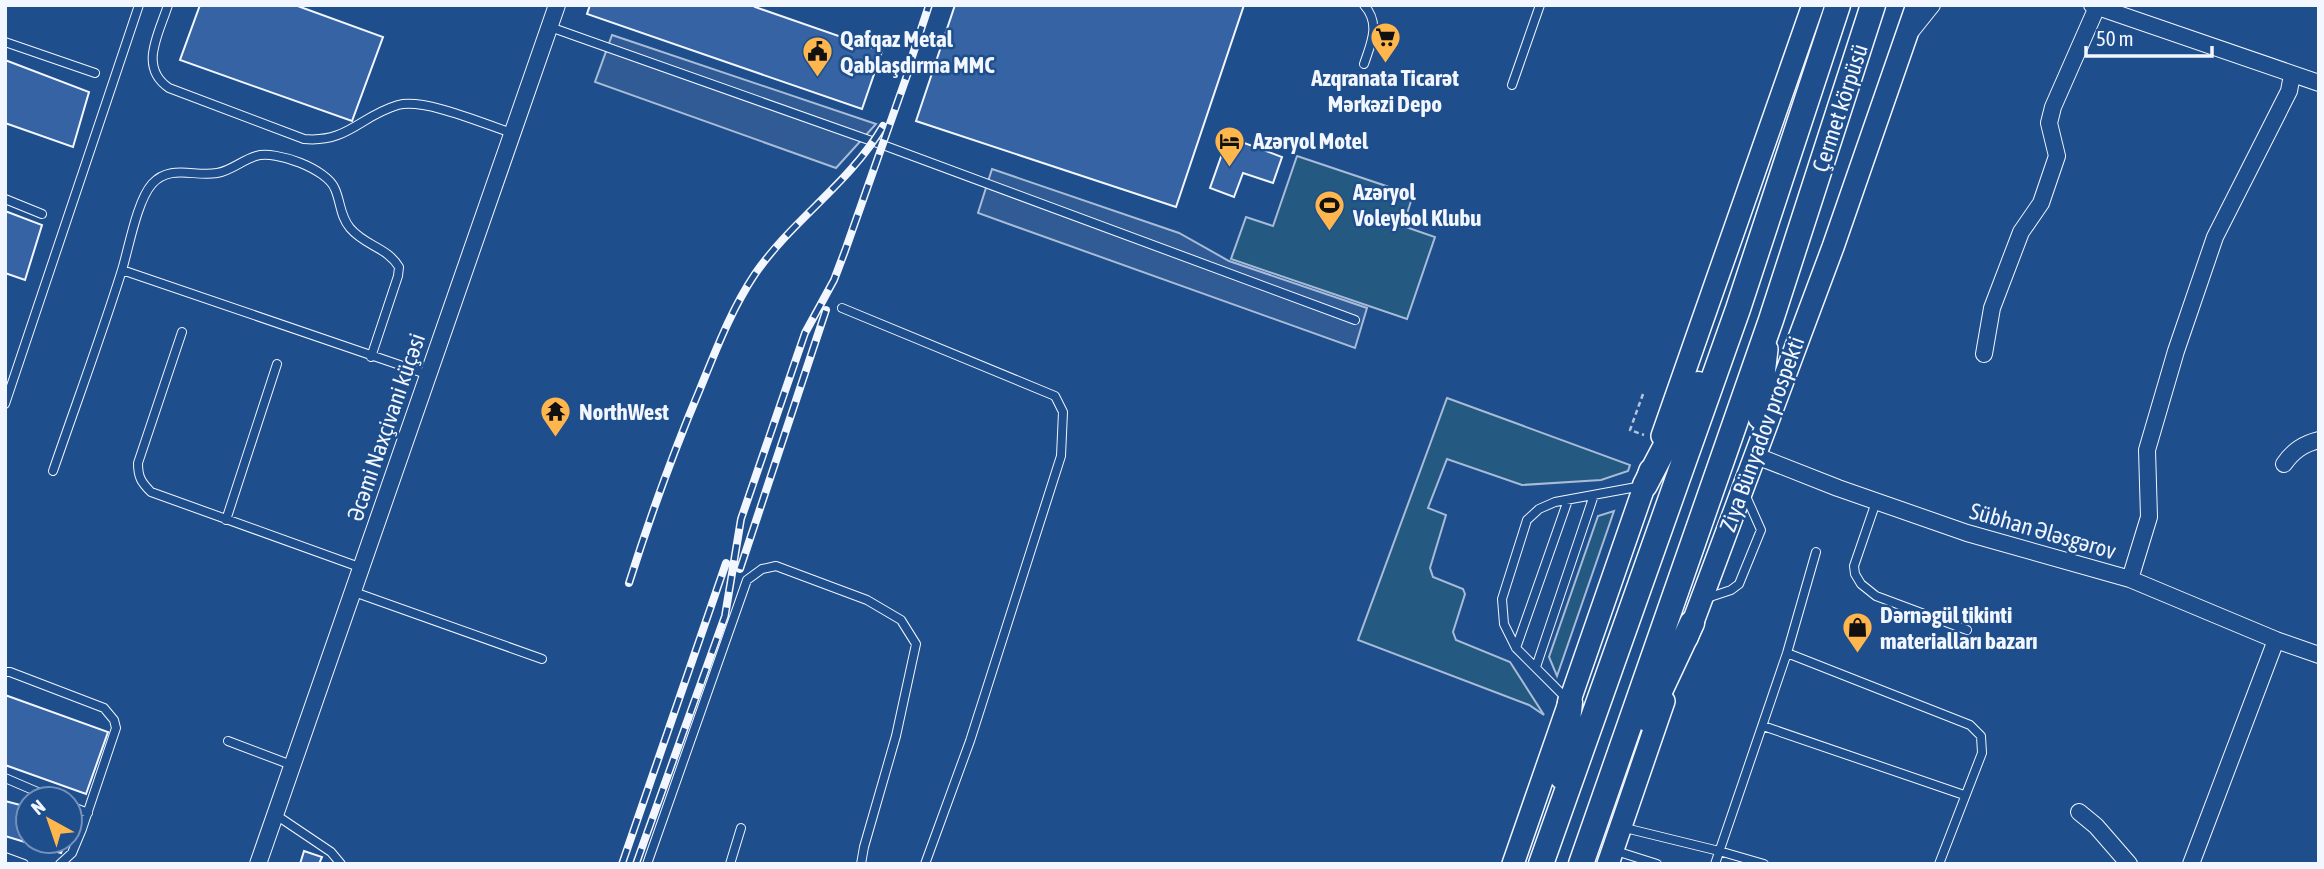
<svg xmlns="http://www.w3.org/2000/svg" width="2324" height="869" viewBox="0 0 2324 869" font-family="'Asap Condensed',sans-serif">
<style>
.green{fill:#245a82;stroke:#a8bbd7;stroke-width:2}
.parking{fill:#305b95;stroke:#a8bbd7;stroke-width:2}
.building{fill:#3563a3;stroke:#f2f6ff;stroke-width:2}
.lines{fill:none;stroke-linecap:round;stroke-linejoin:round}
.lane-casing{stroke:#f2f6ff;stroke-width:10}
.street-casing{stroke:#f2f6ff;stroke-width:18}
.secondary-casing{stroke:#f2f6ff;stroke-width:24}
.primary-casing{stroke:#f2f6ff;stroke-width:27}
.path{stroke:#b3c4dc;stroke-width:2.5;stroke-dasharray:5 3.5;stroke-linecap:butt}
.lane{stroke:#1f4e8c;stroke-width:8}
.street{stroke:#1f4e8c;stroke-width:16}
.secondary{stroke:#1f4e8c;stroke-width:21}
.primary{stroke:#1f4e8c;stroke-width:24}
.rail-casing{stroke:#f2f6ff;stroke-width:8}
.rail{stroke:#1f4e8c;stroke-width:5;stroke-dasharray:16;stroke-linecap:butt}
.labels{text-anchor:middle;stroke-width:5;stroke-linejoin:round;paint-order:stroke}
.poi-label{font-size:23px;font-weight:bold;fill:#f2f6ff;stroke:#1f4e8c;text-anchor:start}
.street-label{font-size:23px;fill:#f2f6ff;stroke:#1f4e8c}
</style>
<rect width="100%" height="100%" fill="#1f4e8c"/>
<!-- green -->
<path class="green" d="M1297,156l116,39 -10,31 32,11 -28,82 -176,-60 15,-42 27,9z
M1447,398l183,67 -2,6 -27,9 -79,5 -75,-26 -19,49 18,7 -16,53 3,9 30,12 2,5 -12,38 3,8 54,22 34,53 -15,-10 -171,-65z
M1614,511l-57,165 -8,-19 49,-141z"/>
<!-- parking -->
<path class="parking" d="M612,35l264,89 -40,44 -241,-86z
M992,169l187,64 50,28 138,47 -12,40 -377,-135z"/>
<!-- building -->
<path class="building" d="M200,5h95l88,32 -31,84 -172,-61z
M590,5h166l-1,2 127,44 -20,58 -275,-95z
M955,5h289l-68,202 -260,-86z
M5,60l84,32 -16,55 -68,-24z
M1228,137l54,20 -9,26 -30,-10 -9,24 -24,-9z
M5,211l37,14 -17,55 -20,-7z
M5,695l103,37 -22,62 -81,-29z
M5,801l23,6v34h38l-5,12 -56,-17z
M304,851l18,6 -3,7h-19z"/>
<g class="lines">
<defs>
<path id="lane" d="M168,5c-9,29 -30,62 1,83l135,51c44,4 56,-23 94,-34 27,-7 86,19 114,28
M1364,5c17,19 7,38 0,59
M550,27l333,118 472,175
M5,42l90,31
M1512,85l28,-80
M5,199l37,15
M122,270l307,105
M842,308l213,88 8,16 -2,44 -91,285 -45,123
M182,332l-44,131c0,14 3,19 13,29l211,76
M5,404l134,-399
M53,471c23,-67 48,-134 69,-201 7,-23 15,-69 30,-86 18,-20 42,-7 65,-11 14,-2 25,-13 39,-17 20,-6 71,13 79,33 6,14 5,27 15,39 15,18 37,19 49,39l-1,9 -27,81
M1876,502l-22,64 1,8 6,10 15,12 91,34
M226,520l51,-156
M354,592l188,67
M1707,598l24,-8 8,-6 22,-54 -16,-36
M1516,648l52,-148
M1787,653l183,72 11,11 1,17 -43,111
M1536,667l58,-172
M5,672h5l94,36 10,12 2,8 -34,101 -10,24 -12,11
M1568,700l-52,-52 -12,-24 -2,-25 25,-79 12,-11 16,-7 87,-16
M1763,726l201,69
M228,741l66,25
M5,778l49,21
M70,806l18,7
M276,815l55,37 10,12
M1621,827l98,24 45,13
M1616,851l41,13
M5,857l19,7
M647,864l100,-284 15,-11 14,-3 91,34 34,20 15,24 -20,92 -32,111 -3,17
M730,864l11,-36
M1715,864l72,-211 29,-101"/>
<path id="street" d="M2092,5l227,78
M1912,30l20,-25
M1984,354l8,-46 29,-76 20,-29 16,-47 -8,-33 4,-16 44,-100
M1754,455l84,33 129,45 163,46 146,61 43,15
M2284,464c9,-13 19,-20 35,-24
M2130,579l19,-62 -2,-67 29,-99 39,-114 74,-146 3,-16
M2079,812l17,14 33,38
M258,864l299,-859
M2191,864l85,-224"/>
<path id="secondary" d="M1759,418l8,-69
M1662,436l151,-431
M1687,638l146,-391 84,-242
M1513,864l137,-394
M1608,864l56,-163"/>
<path id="primary" d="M1645,485l53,-101
M1647,719l45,-96
M1562,777l8,-75
M1541,864l197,-555 100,-304
M1581,864l190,-544 102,-315"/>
</defs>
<!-- lane casing -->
<use href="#lane" class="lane-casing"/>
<!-- street casing -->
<use href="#street" class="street-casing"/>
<!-- secondary casing -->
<use href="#secondary" class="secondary-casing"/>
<!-- primary casing -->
<use href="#primary" class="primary-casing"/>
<!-- path -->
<path class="path" d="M1643,394l-13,36 14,5"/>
<!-- lane -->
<use href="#lane" class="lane"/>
<!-- street -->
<use href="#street" class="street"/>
<!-- secondary -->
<use href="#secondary" class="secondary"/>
<!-- primary -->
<use href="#primary" class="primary"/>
<defs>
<path id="rail" d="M907,72l22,-67
M740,569l86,-259
M629,583c21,-66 44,-130 71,-194 16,-39 31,-79 55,-115 37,-54 95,-91 128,-148
M622,864l104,-301
M636,864l89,-248 16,-97 64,-186 29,-53 11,-29 66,-187"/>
</defs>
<!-- rail casing -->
<use href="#rail" class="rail-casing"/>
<!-- rail -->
<use href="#rail" class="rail"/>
</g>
<!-- icons -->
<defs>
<symbol id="supermarket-pin" viewBox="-11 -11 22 30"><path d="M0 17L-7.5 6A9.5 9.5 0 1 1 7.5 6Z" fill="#ffb74d" stroke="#1f4e8c"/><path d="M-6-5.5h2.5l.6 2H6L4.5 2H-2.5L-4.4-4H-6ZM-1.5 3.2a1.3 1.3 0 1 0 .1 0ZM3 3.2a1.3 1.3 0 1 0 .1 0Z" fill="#111"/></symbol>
<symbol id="civic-pin" viewBox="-11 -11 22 30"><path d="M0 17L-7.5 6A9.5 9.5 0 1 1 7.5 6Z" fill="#ffb74d" stroke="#1f4e8c"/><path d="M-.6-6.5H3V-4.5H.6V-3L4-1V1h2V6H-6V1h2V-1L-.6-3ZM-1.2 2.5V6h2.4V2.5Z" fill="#111"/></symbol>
<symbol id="hotel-pin" viewBox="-11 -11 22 30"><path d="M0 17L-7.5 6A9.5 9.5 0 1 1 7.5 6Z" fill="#ffb74d" stroke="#1f4e8c"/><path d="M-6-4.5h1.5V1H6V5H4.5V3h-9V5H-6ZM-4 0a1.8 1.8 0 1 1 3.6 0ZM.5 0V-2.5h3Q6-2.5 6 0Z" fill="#111"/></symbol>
<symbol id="stadium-pin" viewBox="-11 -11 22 30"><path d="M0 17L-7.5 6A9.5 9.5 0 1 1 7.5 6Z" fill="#ffb74d" stroke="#1f4e8c"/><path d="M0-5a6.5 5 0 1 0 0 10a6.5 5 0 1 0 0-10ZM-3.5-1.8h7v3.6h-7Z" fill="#111"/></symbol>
<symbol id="temple-pin" viewBox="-11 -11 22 30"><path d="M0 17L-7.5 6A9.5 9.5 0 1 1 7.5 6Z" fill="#ffb74d" stroke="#1f4e8c"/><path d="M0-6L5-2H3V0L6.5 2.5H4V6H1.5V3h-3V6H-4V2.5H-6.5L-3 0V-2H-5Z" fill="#111"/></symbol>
<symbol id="shop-pin" viewBox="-11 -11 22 30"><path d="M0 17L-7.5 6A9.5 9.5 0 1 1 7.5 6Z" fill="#ffb74d" stroke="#1f4e8c"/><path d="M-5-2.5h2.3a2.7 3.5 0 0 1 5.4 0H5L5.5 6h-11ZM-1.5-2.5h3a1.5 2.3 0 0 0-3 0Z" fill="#111"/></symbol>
</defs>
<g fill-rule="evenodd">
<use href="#supermarket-pin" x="1368" y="20" width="35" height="47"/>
<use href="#civic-pin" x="800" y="34" width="35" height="47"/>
<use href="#hotel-pin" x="1212" y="124" width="35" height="47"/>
<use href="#stadium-pin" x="1312" y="188" width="35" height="47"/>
<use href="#temple-pin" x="538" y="394" width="35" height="47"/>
<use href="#shop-pin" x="1840" y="610" width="35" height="47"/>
</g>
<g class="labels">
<!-- poi labels -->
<g class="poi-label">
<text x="840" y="47">Qafqaz Metal<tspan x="840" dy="26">Qablaşdırma MMC</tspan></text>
<text x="1385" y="86" text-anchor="middle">Azqranata Ticarət<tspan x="1385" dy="26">Mərkəzi Depo</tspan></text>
<text x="1253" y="149">Azəryol Motel</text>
<text x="1353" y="200">Azəryol<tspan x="1353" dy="26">Voleybol Klubu</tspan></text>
<text x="579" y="420">NorthWest</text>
<text x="1880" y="623">Dərnəgül tikinti<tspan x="1880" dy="26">materialları bazarı</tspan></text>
</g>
<!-- street labels -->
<g class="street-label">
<text transform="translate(1840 108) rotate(-72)" y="8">Çermet körpüsü</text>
<text transform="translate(386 427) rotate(-71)" y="8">Əcəmi Naxçivani küçəsi</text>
<text transform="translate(1762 434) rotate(-70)" y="8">Ziya Bünyadov prospekti</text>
<text transform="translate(2043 531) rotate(16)" y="8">Sübhan Ələsgərov</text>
</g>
</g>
<!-- border -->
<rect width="2324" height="869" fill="none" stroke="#f2f6ff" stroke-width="14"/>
<!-- north arrow -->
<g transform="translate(49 820) rotate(320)"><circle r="33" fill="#1f4e8c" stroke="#7391ba" stroke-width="2"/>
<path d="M0-5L12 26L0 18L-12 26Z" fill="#ffb74d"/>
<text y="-10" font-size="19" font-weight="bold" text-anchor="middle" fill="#f2f6ff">N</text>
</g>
<!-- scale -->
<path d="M2086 46v10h126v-10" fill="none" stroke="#f2f6ff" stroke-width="3.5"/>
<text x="2096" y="46" font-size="21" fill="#f2f6ff" stroke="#1f4e8c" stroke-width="5" paint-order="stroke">50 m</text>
</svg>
